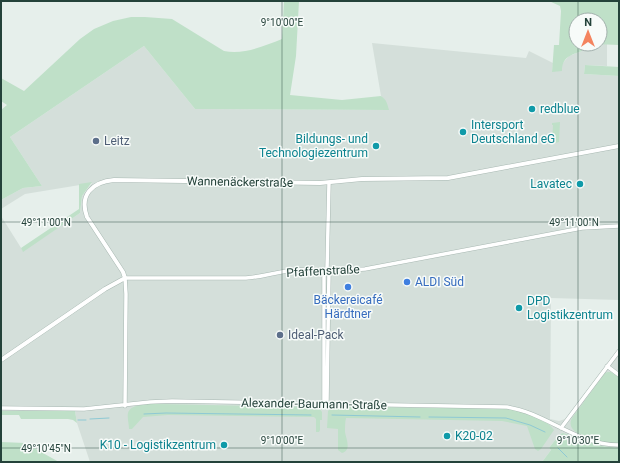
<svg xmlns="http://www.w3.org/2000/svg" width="620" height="463" viewBox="0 0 620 463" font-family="Roboto,sans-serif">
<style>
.built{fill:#d4dfda}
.green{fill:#bfe0c8;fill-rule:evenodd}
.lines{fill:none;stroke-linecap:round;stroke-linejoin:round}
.stream{stroke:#8ec9d4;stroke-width:1}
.minor-casing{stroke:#a8b8b2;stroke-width:4.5}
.tertiary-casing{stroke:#a8b8b2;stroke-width:5}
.minor{stroke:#fff;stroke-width:3.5}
.tertiary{stroke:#fff;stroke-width:4}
.ticks{fill:none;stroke:#24423a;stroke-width:1;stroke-opacity:0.45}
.culture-dot{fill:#0f9aa8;stroke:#f7fbf9;stroke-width:1.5}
.service-dot{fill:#5c6f8a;stroke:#f7fbf9;stroke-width:1.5}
.shop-dot{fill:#3f7fe0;stroke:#f7fbf9;stroke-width:1.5}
.labels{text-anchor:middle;stroke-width:3;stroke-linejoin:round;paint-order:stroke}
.culture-label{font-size:12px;fill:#0d838f;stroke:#f7fbf9;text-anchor:start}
.service-label{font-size:12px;fill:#4e5e75;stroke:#f7fbf9;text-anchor:start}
.street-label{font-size:12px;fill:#24423a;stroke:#f7fbf9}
.shop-label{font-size:12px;fill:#366cbe;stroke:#f7fbf9;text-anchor:start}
.ticks-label{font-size:10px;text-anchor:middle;fill:#24423a;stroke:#f7fbf9;stroke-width:3;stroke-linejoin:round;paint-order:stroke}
</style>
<rect width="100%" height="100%" fill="#e6efeb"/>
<!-- built -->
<path class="built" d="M372,43l154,15 3,-7 24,12 -1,8 10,-7 7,-8 13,-5 1,-4h11v-3h13v22l-22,-1 -1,9 35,2v224l-68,-2 -1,121 9,2 6,-2 54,-71v100l-17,-2 -43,-11 -10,13 2,2 -9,12h-452l-13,-39 -2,-12h-74v-195l22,35 57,-38 2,-17 10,-13 -67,11 -24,15v-9l22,-12 19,-2 -32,-49 134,-91 51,63 193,1 -4,-11 -3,-3z"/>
<!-- green -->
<path class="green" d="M284,1h15l-3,55 -6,39 52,5 39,-4c6,4 6,8 8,14l-194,-1 -51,-63 -134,91 32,49 -19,2 -22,12v-90l6,-5 -6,-4v-23l23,13 56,-52 14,-10 19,-8 18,-4h14l27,2 52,32c20,4 40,-5 58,-12z
M549,1h70v44l-25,-1v3h-11l-1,4c-11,4 -20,6 -20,20l-10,1 2,-27h5l2,-34 -1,-5zM576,20h24v24h-24z
M585,65l34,2v9l-35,-2z
M560,122l-1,20 -7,2 1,-19h-1v-2z
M92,182l-10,14 -2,17 -57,39 -2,-4 58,-39v-25z
M608,372h3l8,5v67c-13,-1 -57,-7 -47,-26l33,-45z
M157,404l158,3 4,1 3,4v8h-2v10l-1,2h-3v-13l-2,-2 -146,-2 -25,2 -11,12h-3c0,-5 -2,-12 -1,-16 3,-10 22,-9 29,-9z
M339,406l87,2c32,0 107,-8 128,22l-13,19 -3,2 -3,-2 -8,-23 -25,-5 -156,-3c-1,4 -1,9 -1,14 1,7 7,18 -3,21l-4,-3v-21l-11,-1 1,-17 4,-4z
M1,411h74l2,12 -4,-3 -5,-1h-47l-2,-4h-18z
M563,433l39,13 17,2v14h-77l9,-12 -2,-2 10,-13z
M1,442l24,1 34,19h-58z"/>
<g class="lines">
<!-- stream -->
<path class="stream" d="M144,414l22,-1 145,2
M332,415l88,2
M429,417l77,1 24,7 15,7
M90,419l19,-1
M78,420h8
M558,448l9,9"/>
<defs>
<path id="minor" d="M327,270l2,-87
M607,366l12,9
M324,405l3,-5 2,-129
M324,405v-135
M125,406l1,-112 -1,-16h121c17,-1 33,-7 50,-8 23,-2 46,1 69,-1l217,-41 37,-2
M1,408l83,1 66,-7 22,-1 335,6c40,6 69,38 112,38
M561,428l58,-77"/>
<path id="tertiary" d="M1,360l104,-71 20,-11 -2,-6 -36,-55c-8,-22 5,-35 27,-37l206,3 42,-4 86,-1 171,-32"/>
</defs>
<!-- minor casing -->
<use href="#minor" class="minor-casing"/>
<!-- tertiary casing -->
<use href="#tertiary" class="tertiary-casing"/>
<!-- minor -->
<use href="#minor" class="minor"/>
<!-- tertiary -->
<use href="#tertiary" class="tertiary"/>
</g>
<!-- ticks -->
<path class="ticks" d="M282,1v461M578,1v19M578,44v418M1,222h618M1,448h618"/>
<!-- markers -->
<g class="culture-dot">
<circle cx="532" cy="109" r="4"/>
<circle cx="463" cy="132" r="4"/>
<circle cx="376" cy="146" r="4"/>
<circle cx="580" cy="184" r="4"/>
<circle cx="519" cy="308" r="4"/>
<circle cx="447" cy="436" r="4"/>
<circle cx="224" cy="445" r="4"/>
</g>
<g class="service-dot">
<circle cx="96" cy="141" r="4"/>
<circle cx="280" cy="335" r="4"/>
</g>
<g class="shop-dot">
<circle cx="407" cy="282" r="4"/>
<circle cx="348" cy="287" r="4"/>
</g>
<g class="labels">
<!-- culture labels -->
<g class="culture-label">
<text x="540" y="113">redblue</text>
<text x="471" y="129">Intersport<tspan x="471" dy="14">Deutschland eG</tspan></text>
<text x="368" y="143" text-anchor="end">Bildungs- und<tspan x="368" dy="14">Technologiezentrum</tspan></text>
<text x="572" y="188" text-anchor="end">Lavatec</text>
<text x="527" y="305">DPD<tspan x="527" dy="14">Logistikzentrum</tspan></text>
<text x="455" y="440">K20-02</text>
<text x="216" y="449" text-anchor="end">K10 - Logistikzentrum</text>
</g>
<!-- service labels -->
<g class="service-label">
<text x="104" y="145">Leitz</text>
<text x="288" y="339">Ideal-Pack</text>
</g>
<!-- street labels -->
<g class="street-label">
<text transform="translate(240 182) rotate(1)" y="4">Wannenäckerstraße</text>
<text transform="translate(323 271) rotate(-3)" y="4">Pfaffenstraße</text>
<text transform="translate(314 404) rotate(1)" y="4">Alexander-Baumann-Straße</text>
</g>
<!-- shop labels -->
<g class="shop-label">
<text x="415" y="286">ALDI Süd</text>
<text x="348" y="304" text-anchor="middle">Bäckereicafé<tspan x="348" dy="14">Härdtner</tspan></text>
</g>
</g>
<g class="ticks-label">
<text x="282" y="26">9°10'00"E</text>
<text x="46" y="226">49°11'00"N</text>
<text x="574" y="226">49°11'00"N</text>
<text x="282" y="444">9°10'00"E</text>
<text x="578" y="444">9°10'30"E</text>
<text x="46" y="452">49°10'45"N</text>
</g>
<!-- border -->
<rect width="620" height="463" fill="none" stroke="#24423a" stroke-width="4"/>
<!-- north arrow -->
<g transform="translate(588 32)"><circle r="19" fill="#f7fbf9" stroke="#a3b1ad"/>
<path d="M0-3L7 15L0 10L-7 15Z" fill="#f4845f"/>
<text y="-6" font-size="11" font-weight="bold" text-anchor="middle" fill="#24423a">N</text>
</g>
</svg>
